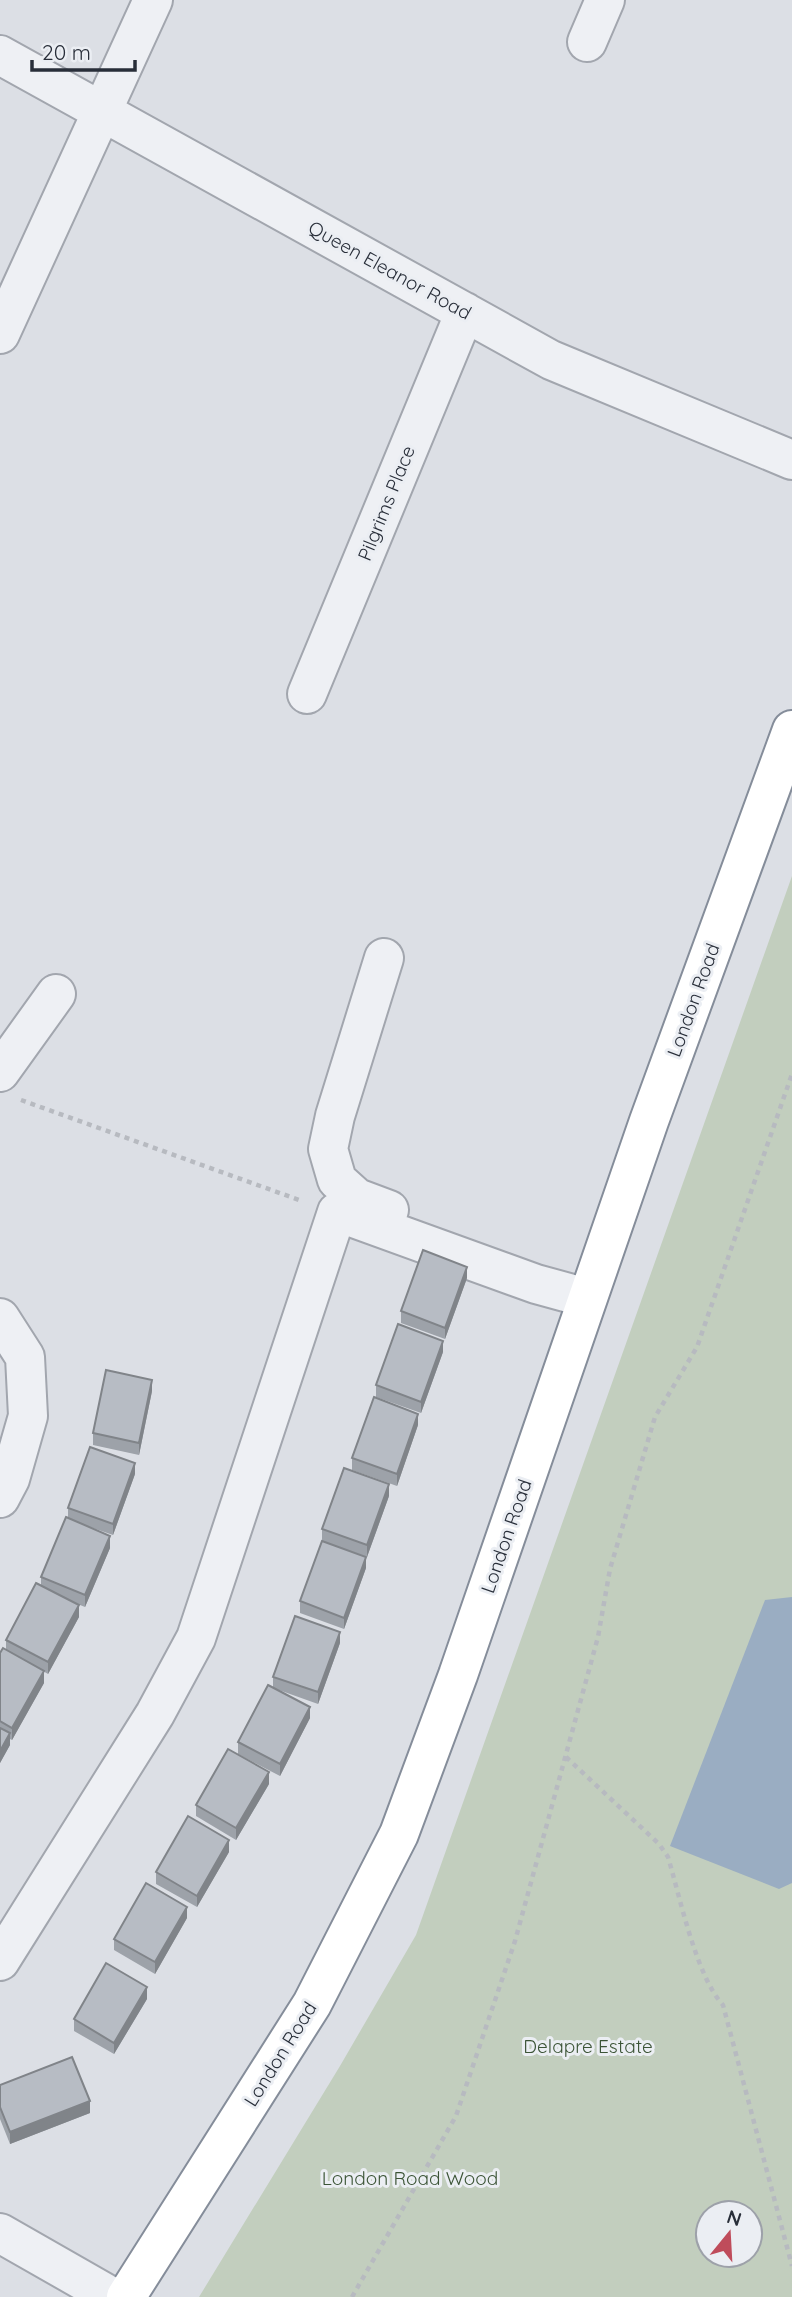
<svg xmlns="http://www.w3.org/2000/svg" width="792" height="2297" viewBox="0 0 792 2297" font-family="Quicksand,sans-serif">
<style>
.green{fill:#c2cebe;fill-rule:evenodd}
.water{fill:#9aadc2}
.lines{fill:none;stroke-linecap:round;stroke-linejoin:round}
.minor-casing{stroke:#a2a6ae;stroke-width:42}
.highway-casing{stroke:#858d9a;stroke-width:42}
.path{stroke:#b7bac0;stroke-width:4.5;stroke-dasharray:5 5;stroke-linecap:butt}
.minor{stroke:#eef0f4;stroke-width:38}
.highway{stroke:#fff;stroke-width:38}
.wall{fill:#9da2a9}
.shaded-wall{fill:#808489}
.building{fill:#b7bcc4;stroke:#808489;stroke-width:2}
.labels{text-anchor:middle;stroke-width:6;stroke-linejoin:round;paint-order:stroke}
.street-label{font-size:19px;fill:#282e39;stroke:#ebeef3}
.park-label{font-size:19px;fill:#3b5436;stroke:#ebeef3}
</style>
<rect width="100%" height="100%" fill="#dcdfe5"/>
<!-- green -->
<path class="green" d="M792,876v1421h-593l141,-231 76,-131zM708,2213h42v42h-42z"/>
<!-- water -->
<path class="water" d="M792,1597v286l-13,6 -109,-43 95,-246z"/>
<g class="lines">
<defs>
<path id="minor" d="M587,42l18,-42
M0,55l551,305 241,100
M0,334l153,-334
M307,694l158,-382
M384,958l-49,158 -7,33 9,31 20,18 32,12
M0,1072l56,-78
M0,1318l25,39 3,59 -18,63 -10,19
M0,1961l155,-247 41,-76 141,-426 199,72 51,14
M0,2233l112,64"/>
<path id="highway" d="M126,2297l186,-293 87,-170 59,-159 191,-554 143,-391"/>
</defs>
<!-- minor casing -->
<use href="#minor" class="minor-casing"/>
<!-- highway casing -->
<use href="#highway" class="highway-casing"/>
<!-- path -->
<path class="path" d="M21,1100l281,101
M566,1757l93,87 9,13c12,40 28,119 55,148l69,261
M352,2297l104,-181 59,-175 83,-304 12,-68 45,-152 42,-70 95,-273"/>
<!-- minor -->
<use href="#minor" class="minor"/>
<!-- highway -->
<use href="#highway" class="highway"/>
</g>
<!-- wall -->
<path class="wall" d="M467,1278l-22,61 -44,-16v-12z
M443,1352l-22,61 -45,-16v-12z
M152,1391l-13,64 -46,-10v-12z
M418,1425l-21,61 -45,-16v-12z
M135,1474l-22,61 -23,-8 20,21 -25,59 -10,-4 4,14 -31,57 -5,-3 1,12 -32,57 -2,-1v6l-10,18v-110l6,-3v-10l35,-55v-8l27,-59v-10z
M389,1496l-22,61 -45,-16v-12z
M366,1568l-22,61 -44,-16v-12z
M340,1643l-22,61 -42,-15 34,29 -30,58 -42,-22v-12l35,-54v-11z
M269,1784l-33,56 -40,-24v-11z
M229,1852l-32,55 -41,-23v-12z
M187,1918l-32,56 -41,-24v-11z
M147,1999l-33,55 -40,-23v-12z
M0,2085l90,28 -80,31 -10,-25z"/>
<!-- shaded-wall -->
<path class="shaded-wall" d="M467,1267v11l-22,61v-11z
M443,1341v11l-22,61v-11z
M152,1380v11l-13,64v-12z
M418,1414v11l-21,61v-12z
M135,1463v11l-22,61v-11z
M389,1484v12l-22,61v-12z
M110,1536v12l-25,59v-12z
M366,1557v11l-22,61v-11z
M79,1605v12l-31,57v-12z
M340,1632v11l-22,61v-12z
M44,1671v12l-32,57v-12z
M310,1707v11l-30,58v-12z
M10,1733v12l-10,18v-12z
M269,1772v12l-33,56v-12z
M229,1840v12l-32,55v-11z
M187,1907v11l-32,56v-12z
M147,1987v12l-33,55v-11z
M90,2101v12l-80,31v-12z"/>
<!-- building -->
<path class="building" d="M423,1250l44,17 -22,61 -44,-17z
M398,1324l45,17 -22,61 -45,-17z
M106,1370l46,10 -13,63 -46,-10z
M374,1397l44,17 -21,60 -45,-16z
M90,1447l45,16 -22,61 -45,-16z
M344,1468l45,16 -22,61 -45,-16z
M66,1517l44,19 -25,59 -44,-18z
M322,1541l44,16 -22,61 -44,-17z
M36,1583l43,22 -31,57 -42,-22z
M295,1616l45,16 -22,60 -45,-15z
M3,1648l41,23 -32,57 -12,-7v-68z
M268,1685l42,22 -30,57 -42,-22z
M0,1728l10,5 -10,18z
M228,1749l41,23 -33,56 -40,-23z
M188,1816l41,24 -32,56 -41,-24z
M146,1883l41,24 -32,55 -41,-23z
M106,1963l41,24 -33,56 -40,-24z
M72,2057l18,44 -80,31 -10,-25v-22z"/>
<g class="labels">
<!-- street labels -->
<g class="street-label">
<text transform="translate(390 270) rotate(29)" y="7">Queen Eleanor Road</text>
<text transform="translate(386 503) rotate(-68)" y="7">Pilgrims Place</text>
<text transform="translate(693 1000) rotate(-70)" y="7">London Road</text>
<text transform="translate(506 1536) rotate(-71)" y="7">London Road</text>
<text transform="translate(280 2054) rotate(-58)" y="7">London Road</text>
</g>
<!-- park labels -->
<g class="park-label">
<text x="588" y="2053">Delapre Estate</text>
<text x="410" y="2185">London Road Wood</text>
</g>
</g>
<!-- north arrow -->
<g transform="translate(729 2234) rotate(18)"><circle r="33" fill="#ebeef3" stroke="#9da1a9" stroke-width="2"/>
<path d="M0-5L12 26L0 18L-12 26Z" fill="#bf4c5b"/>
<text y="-10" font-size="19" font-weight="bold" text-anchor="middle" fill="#282e39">N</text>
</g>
<!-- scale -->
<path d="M32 60v10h103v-10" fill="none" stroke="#282e39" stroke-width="3.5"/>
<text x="42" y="60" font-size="21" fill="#282e39" stroke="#ebeef3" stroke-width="5" paint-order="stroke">20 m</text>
</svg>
